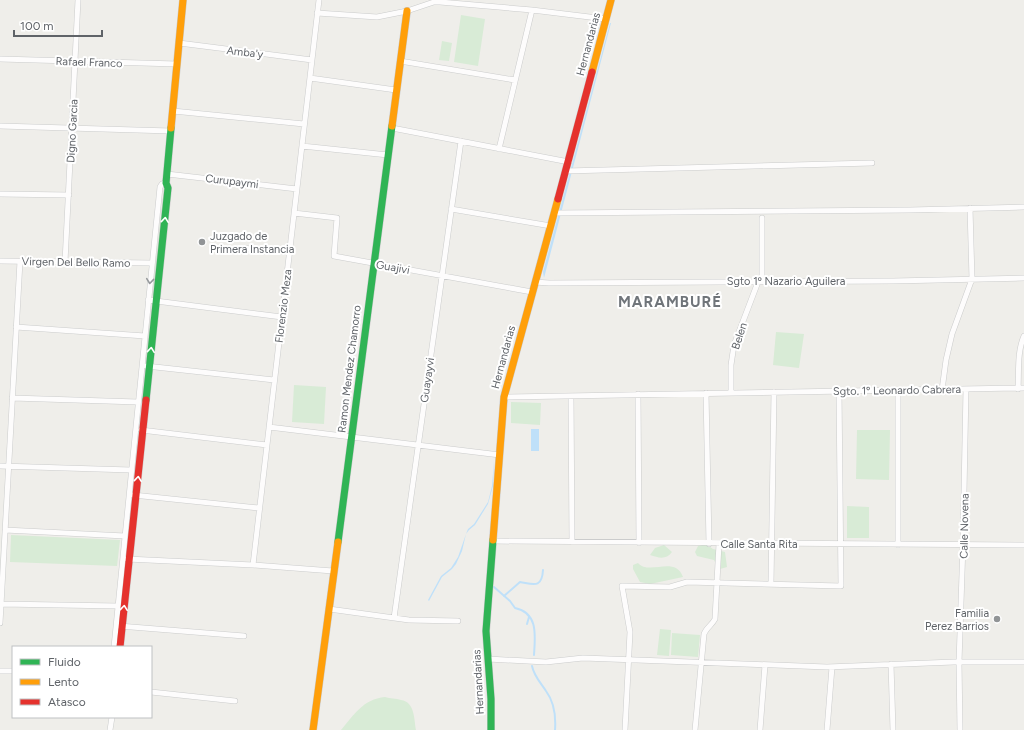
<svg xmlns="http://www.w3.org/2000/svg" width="1024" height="730" viewBox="0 0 1024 730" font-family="Figtree,sans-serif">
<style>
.green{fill:#d8ebd6}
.water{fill:#bfe0f9}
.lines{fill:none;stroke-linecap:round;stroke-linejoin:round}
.stream{stroke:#bfe0f9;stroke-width:2}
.street-casing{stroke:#cbcccc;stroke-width:6}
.fast-casing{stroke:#cacacb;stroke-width:8}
.slow-casing{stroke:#cacacb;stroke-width:8}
.jam-casing{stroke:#cacacb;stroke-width:8}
.street{stroke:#fdfcfc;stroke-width:5}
.fast{stroke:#30b455;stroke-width:7}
.slow{stroke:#ff9f0a;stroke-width:7}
.jam{stroke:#e5322d;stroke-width:7}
.oneway{stroke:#fff}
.oneway2{stroke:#96999c}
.poi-dot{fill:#919496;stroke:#fff;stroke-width:1.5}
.labels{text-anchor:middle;stroke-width:4;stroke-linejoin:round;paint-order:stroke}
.street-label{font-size:11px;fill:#5f6368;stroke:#fff}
.poi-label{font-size:11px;fill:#5f6368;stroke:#fff;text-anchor:start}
.district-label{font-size:15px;font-weight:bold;letter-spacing:1px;fill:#70757a;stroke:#fff}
</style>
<rect width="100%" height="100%" fill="#efeeea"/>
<!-- green -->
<path class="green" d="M461,15l24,4 -7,47 -24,-4z
M442,41l10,2 -3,18 -10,-1z
M164,187l1,1 -12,108 -1,-1z
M152,305l-5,54h-2z
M776,332l28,2 -5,34 -26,-3z
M294,385l32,2 -2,37 -32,-2z
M511,402l30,1 -1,22 -29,-2z
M857,430h33l-1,50 -33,-1z
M847,506l22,1v31h-22z
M11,535l109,5 -3,26 -107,-4z
M706,544l7,5 12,3 2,15 -7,2 -3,-3 -3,-6 -17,-4 -2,-4 3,-6z
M664,545l8,7c-6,8 -13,6 -22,3l5,-7z
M638,563c11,13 37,-8 45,14l-33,7 -10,-2 -7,-13v-4z
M660,629l11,1 -2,26 -12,-1z
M672,633l28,2 -2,22 -27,-2z
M385,697c5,2 11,1 16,3 14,2 13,19 15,30h-75c13,-15 22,-31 44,-33z"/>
<!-- water -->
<path class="water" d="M600,21v1l-35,131z
M610,23h1l-67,255 -1,-6z
M531,429h8v22h-8z
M494,460l-1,26 -5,18 -13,21 -6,5 -3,4 -4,17 -6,13 -4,5 -10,8 -13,24 -1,-1 13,-24 10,-8 7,-11 8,-23 2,-5 6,-5 14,-22 4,-16z"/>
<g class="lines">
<!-- stream -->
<path class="stream" d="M494,587l16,14 5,7c24,5 20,29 19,47
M504,596l16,-14c13,2 22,7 23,-12
M527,624l2,-7
M532,666c2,10 8,16 14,25 9,12 10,25 9,39"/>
<defs>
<path id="street" d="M317,13l60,4 30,-6 27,-9h6l92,8 74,9
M179,43l133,17
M0,59l177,5
M400,61l115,19
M310,78l86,12
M173,111l131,13
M0,126l171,5
M392,128l177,34
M302,146l86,9
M499,149l33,-139
M566,171l306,-8
M167,174l130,15
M0,194l69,1
M451,209l100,17
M294,213l43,5 -3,38 198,36
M555,213l355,-3 114,-3
M762,218v64
M241,248l48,4
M0,261l152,2
M65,262l13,-262
M535,282l14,1 344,-2 131,-3
M148,300l134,17
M16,327l129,9
M146,366l128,14
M1018,389c1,-18 -1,-37 6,-53
M942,390l4,-30 6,-26 20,-55 -2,-71
M706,393l3,151
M731,393v-28l3,-20 24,-63
M638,394l1,149
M571,396l1,146
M504,397l520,-9
M12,398l126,4
M269,427l231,28
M141,430l126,15
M0,466l131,4
M133,495l126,13
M5,530l120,6
M493,541l531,4
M898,545v-155
M127,559l126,6 80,6
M253,565l66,-565
M771,584l3,-192
M1,604l117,2
M329,609l80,11 49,1
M394,618l67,-477
M0,623l20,-362
M119,626l125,10
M114,647l46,-460 2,-3 4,-1
M488,659l58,3 37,-4 244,9 127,-5h70
M891,664l2,66
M0,671h13
M151,692l84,9
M110,730l2,-13
M625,730l5,-98 -8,-46 48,1 17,-5 154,4 -2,-195
M695,730l9,-96c2,-6 8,-9 11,-15l4,-75
M760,730l5,-65
M827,730l5,-63
M960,730l-1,-68 4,-118 3,-155"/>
<path id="fast" d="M146,400l22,-212 -2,-5 5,-55
M338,542l54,-416
M491,730v-31l-5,-68 7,-91"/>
<path id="slow" d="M592,72l19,-72
M392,126l15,-115
M171,128l12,-128
M493,540l11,-143 54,-198
M313,730l25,-188"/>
<path id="jam" d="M558,199l34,-127
M120,647l26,-247"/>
</defs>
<!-- street casing -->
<use href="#street" class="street-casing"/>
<!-- fast casing -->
<use href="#fast" class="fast-casing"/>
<!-- slow casing -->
<use href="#slow" class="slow-casing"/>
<!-- jam casing -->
<use href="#jam" class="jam-casing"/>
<!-- street -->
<use href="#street" class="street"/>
<!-- fast -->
<use href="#fast" class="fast"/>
<!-- slow -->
<use href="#slow" class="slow"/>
<!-- jam -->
<use href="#jam" class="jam"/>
</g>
<!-- one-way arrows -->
<defs><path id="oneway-chevron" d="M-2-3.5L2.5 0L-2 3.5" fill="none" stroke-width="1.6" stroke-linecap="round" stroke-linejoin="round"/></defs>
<g class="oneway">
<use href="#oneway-chevron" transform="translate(165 220) rotate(-84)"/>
<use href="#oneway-chevron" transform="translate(151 350) rotate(-84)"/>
<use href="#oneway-chevron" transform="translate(138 479) rotate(-84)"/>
<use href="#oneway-chevron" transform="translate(124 608) rotate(-84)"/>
</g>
<use class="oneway2" href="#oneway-chevron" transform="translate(150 281) rotate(96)"/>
<!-- markers -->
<g class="poi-dot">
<circle cx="202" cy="242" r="4"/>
<circle cx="997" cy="619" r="4"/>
</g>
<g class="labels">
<!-- street labels -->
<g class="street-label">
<text transform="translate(588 44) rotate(-75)" y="4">Hernandarias</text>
<text transform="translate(245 52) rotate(7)" y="4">Amba'y</text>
<text transform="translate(89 62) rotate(2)" y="4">Rafael Franco</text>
<text transform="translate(72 131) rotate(-87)" y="4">Digno Garcia</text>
<text transform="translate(232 181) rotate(7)" y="4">Curupaymi</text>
<text transform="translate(76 262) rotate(1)" y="4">Virgen Del Bello Ramo</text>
<text transform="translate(393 267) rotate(10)" y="4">Guajivi</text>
<text x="786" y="285">Sgto 1º Nazario Aguilera</text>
<text transform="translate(283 306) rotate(-83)" y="4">Florenzio Meza</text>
<text transform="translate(739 336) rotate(-72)" y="4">Belen</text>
<text transform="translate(503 357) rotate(-75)" y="4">Hernandarias</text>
<text transform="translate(349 369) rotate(-83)" y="4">Ramon Mendez Chamorro</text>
<text transform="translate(427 380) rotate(-82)" y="4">Guayayvi</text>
<text transform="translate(897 390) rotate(-1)" y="4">Sgto. 1º Leonardo Cabrera</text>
<text transform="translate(964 526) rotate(-89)" y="4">Calle Novena</text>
<text x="759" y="548">Calle Santa Rita</text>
<text transform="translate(478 682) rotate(-93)" y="4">Hernandarias</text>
</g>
<!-- poi labels -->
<g class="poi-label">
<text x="210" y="240">Juzgado de<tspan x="210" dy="13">Primera Instancia</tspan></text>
<text x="989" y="617" text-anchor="end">Familia<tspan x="989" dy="13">Perez Barrios</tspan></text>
</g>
<!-- district labels -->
<g class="district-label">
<text x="670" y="307">MARAMBURÉ</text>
</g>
</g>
<!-- legend -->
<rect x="12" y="646" width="140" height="72" fill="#ffffff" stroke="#bfc1c3"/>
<rect x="20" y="659" width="20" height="6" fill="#30b455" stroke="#bfc1c3"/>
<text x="48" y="666" font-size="12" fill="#5f6368">Fluido</text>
<rect x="20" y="679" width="20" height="6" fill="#ff9f0a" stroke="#bfc1c3"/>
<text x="48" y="686" font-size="12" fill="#5f6368">Lento</text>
<rect x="20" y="699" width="20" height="6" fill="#e5322d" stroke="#bfc1c3"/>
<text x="48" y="706" font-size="12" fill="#5f6368">Atasco</text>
<!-- scale -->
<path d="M14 30v6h88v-6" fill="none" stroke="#5f6368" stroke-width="2"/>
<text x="20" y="30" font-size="12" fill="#5f6368" stroke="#ffffff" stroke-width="3" paint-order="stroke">100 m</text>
</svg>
